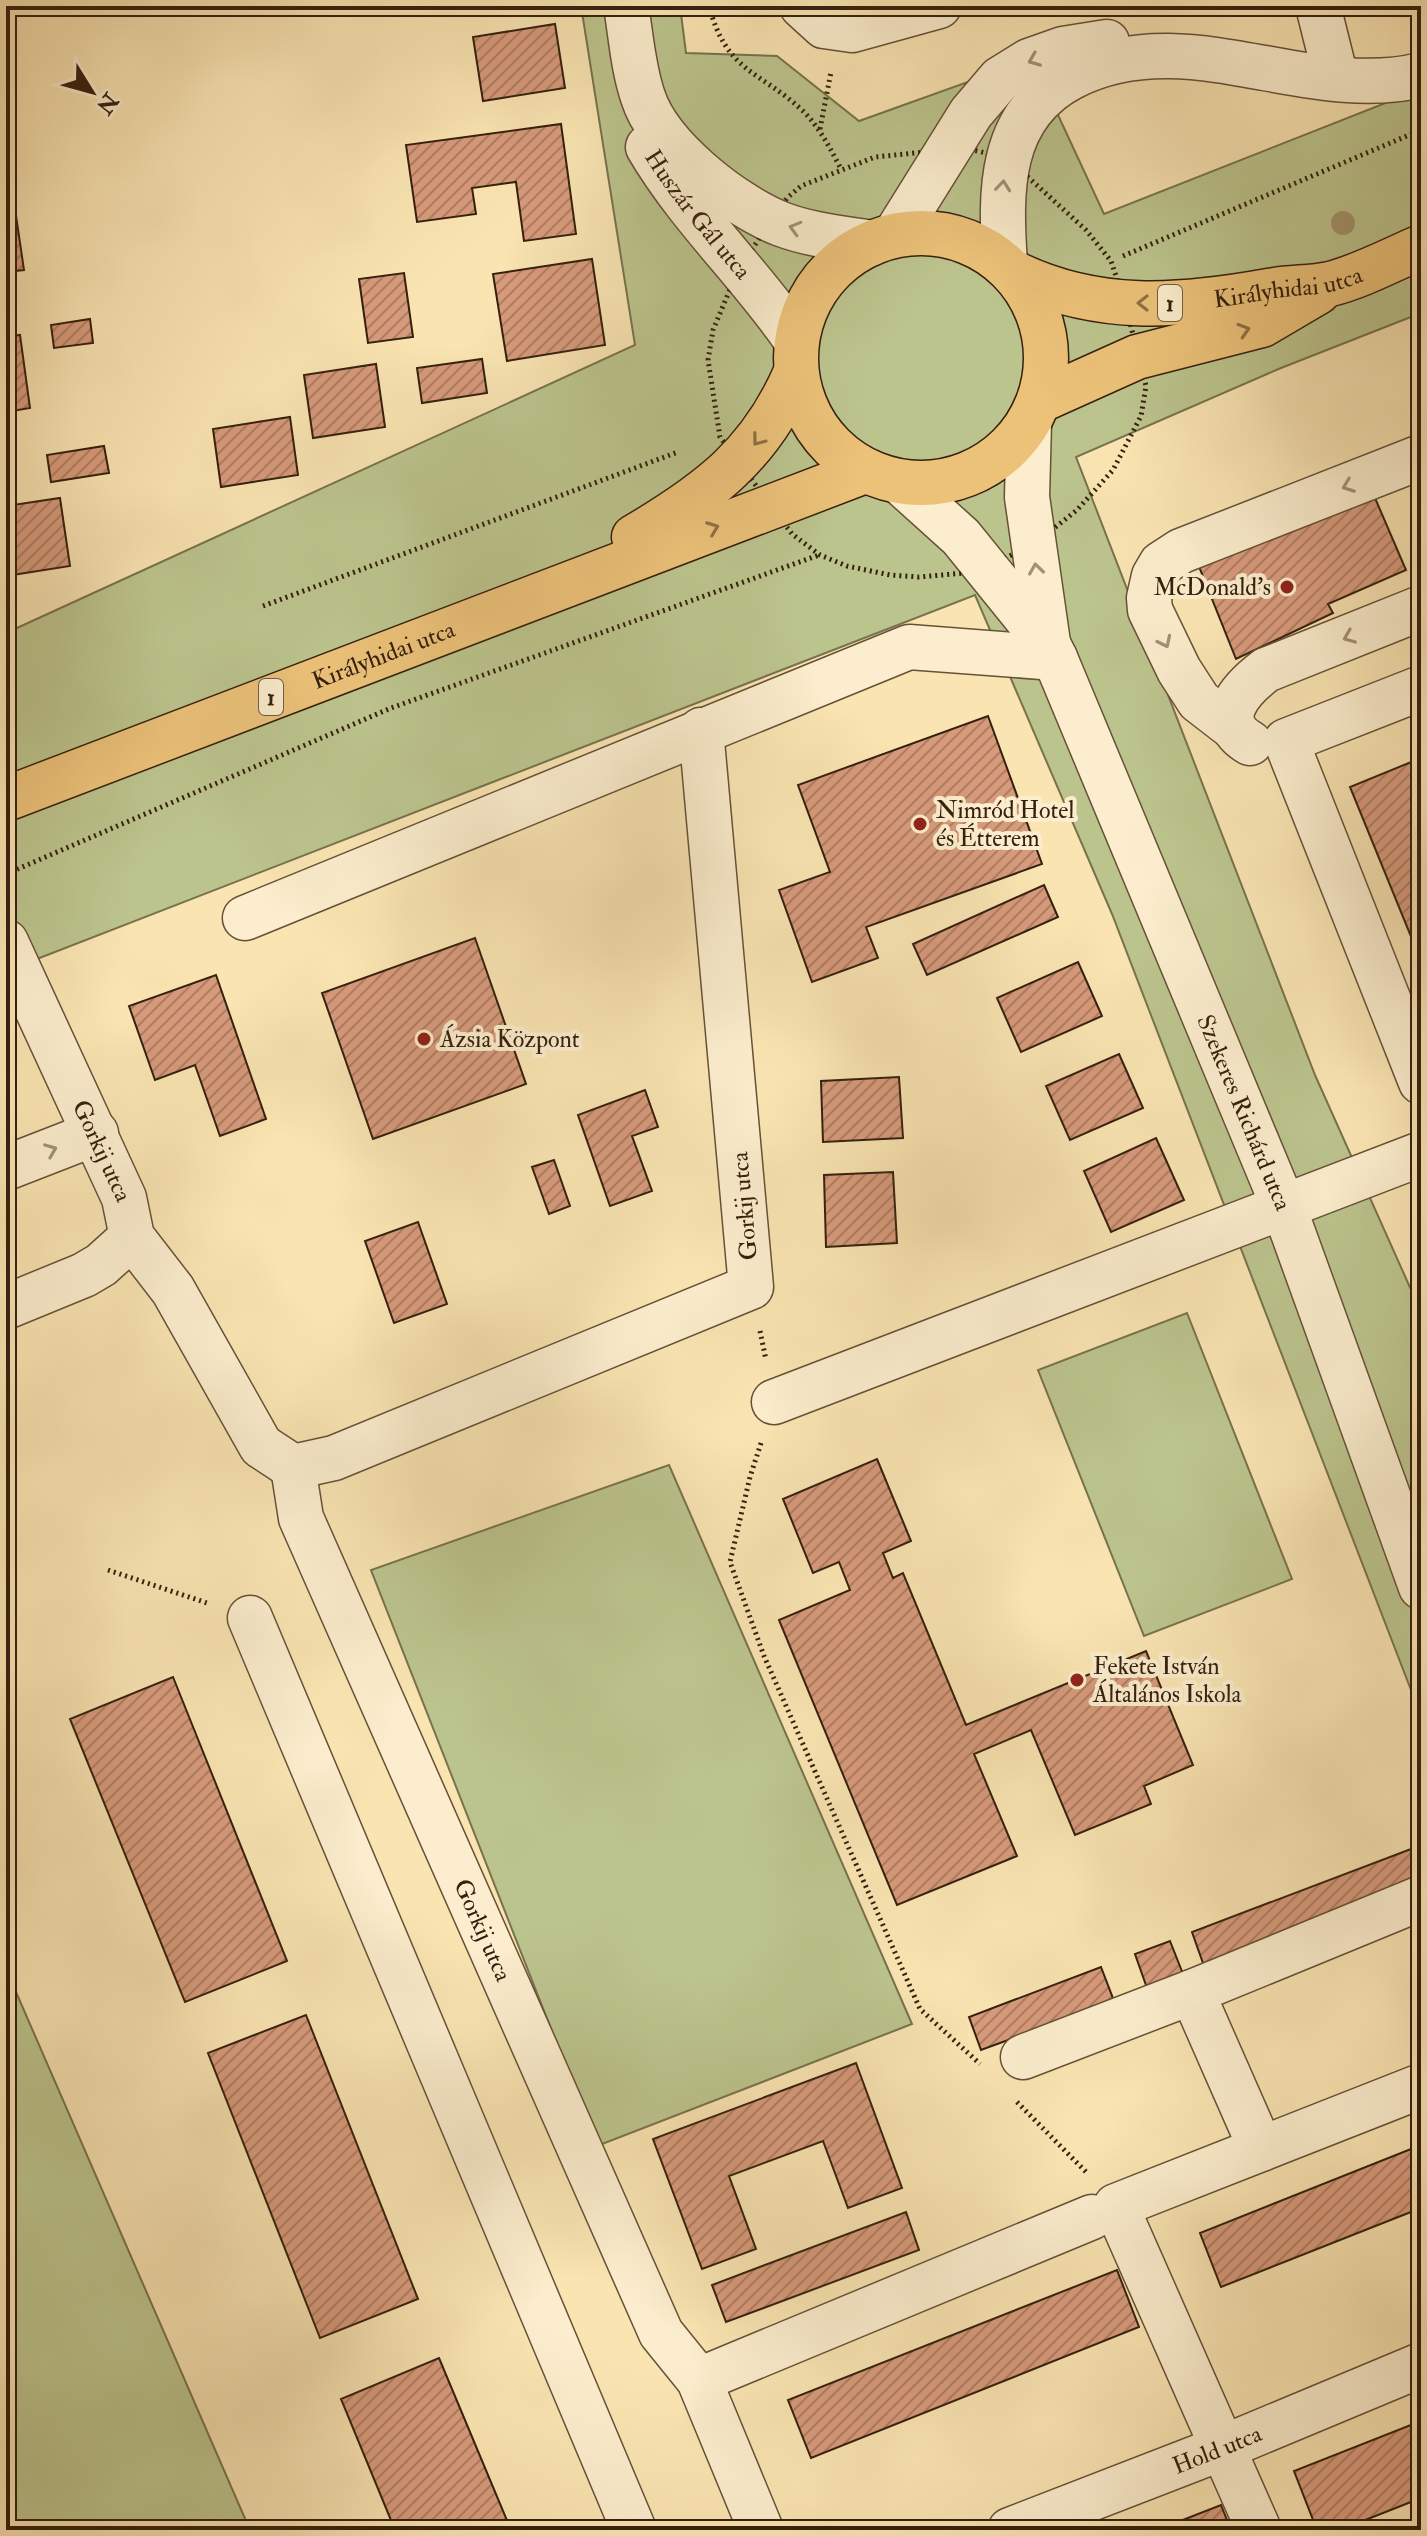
<svg xmlns="http://www.w3.org/2000/svg" width="1427" height="2536" viewBox="0 0 1427 2536" font-family="'IM FELL Double Pica',serif">
<style>
.green{fill:#bcc48d;stroke:#78724e;stroke-width:2}
.building{fill:url(#building-hatch);stroke:#35200e;stroke-width:2}
.lines{fill:none;stroke-linecap:round;stroke-linejoin:round}
.minor-casing{stroke:#665137;stroke-width:47}
.major-casing{stroke:#35200e;stroke-width:47}
.path{stroke:#35200e;stroke-width:5;stroke-dasharray:2 4;stroke-linecap:butt}
.minor{stroke:#fbedcd;stroke-width:44}
.major{stroke:#ecc279;stroke-width:44}
.tree{fill:#a4936d}
.oneway{stroke:#a29177}
.oneway2{stroke:#907144}
.poi-dot{fill:#8f2418;stroke:#fbedcd;stroke-width:3}
.labels{text-anchor:middle;stroke-width:8;stroke-linejoin:round;paint-order:stroke}
.shield{fill:#fbedcd;stroke:#705e47;stroke-width:2}
.shield-label{font-size:22px;font-weight:bold;fill:#35200e}
.street-label{font-size:24px;fill:#35200e;stroke:#fbedcd}
.poi-label{font-size:24px;fill:#35200e;stroke:#fbedcd;text-anchor:start}
</style>
<defs>
<pattern id="building-hatch" width="6" height="6" patternUnits="userSpaceOnUse" patternTransform="scale(2)"><rect width="6" height="6" fill="#d79a7b"/><path d="M-1 1l2-2M0 6l6-6M5 7l2-2" fill="none" stroke="#af7d63"/></pattern>
</defs>
<rect width="100%" height="100%" fill="#f9e4b2"/>
<filter id="stains"><feTurbulence type="fractalNoise" baseFrequency=".0025" numOctaves="4"/><feColorMatrix values="0 0 0 0 .2 0 0 0 0 .09 0 0 0 0 .02 0 0 0 .5 -.17"/></filter>
<radialGradient id="worn" r=".72"><stop offset=".6" stop-color="#630" stop-opacity="0"/><stop offset="1" stop-color="#630" stop-opacity=".3"/></radialGradient>
<!-- green -->
<path class="green" d="M581,6h99l6,47 91,3 82,65 173,-62 72,155 317,-125v224l-140,55 -205,89 239,618 106,237v404l-309,-802 -137,-319 -969,376v-338l629,-288z
M1187,1313l105,266 -148,57 -106,-266z
M669,1465l243,559 -315,122 -226,-576z
M6,1969l244,561h-244z"/>
<!-- building -->
<path class="building" d="M555,24l10,64 -82,13 -10,-64z
M561,124l15,110 -52,7 -8,-59 -44,6 4,26 -59,8 -11,-77z
M14,202l10,68 -18,2v-69z
M592,259l13,86 -98,16 -14,-87z
M404,273l9,64 -45,6 -9,-64z
M90,319l3,24 -39,5 -3,-23z
M20,335l10,73 -24,4v-75z
M482,359l5,34 -65,10 -5,-35z
M376,364l9,63 -72,11 -9,-63z
M290,417l8,58 -77,12 -8,-58z
M104,446l5,27 -58,9 -4,-27z
M1372,491l34,79 -78,34 5,9 -97,46 -40,-100z
M60,498l10,68 -64,10v-70z
M988,716l54,148 -176,63 12,31 -66,24 -33,-92 51,-18 -32,-87z
M1421,758v203l-71,-174z
M1044,885l14,32 -131,58 -14,-31z
M475,938l51,146 -153,55 -51,-146z
M1078,962l24,54 -81,36 -24,-54z
M216,975l50,144 -46,17 -25,-71 -40,15 -26,-74z
M1119,1054l24,54 -73,32 -24,-54z
M899,1077l4,61 -80,4 -2,-61z
M645,1090l13,37 -26,9 20,55 -42,15 -32,-91z
M1156,1138l28,62 -73,32 -27,-61z
M554,1160l16,46 -21,8 -17,-47z
M893,1172l4,71 -71,4 -2,-72z
M418,1222l29,82 -53,19 -29,-82z
M877,1459l34,82 -28,12 10,25 10,-5 63,152 180,-74 47,114 -49,21 7,18 -76,31 -44,-105 -57,24 43,102 -120,49 -118,-285 71,-30 -11,-28 -26,11 -30,-74z
M173,1677l114,284 -102,41 -115,-283z
M1419,1846l2,38 -217,82 -12,-34z
M1170,1941l13,33 -36,14 -12,-34z
M1101,1967l13,34 -133,49 -12,-33z
M306,2015l112,284 -98,39 -112,-285z
M856,2063l46,125 -54,20 -25,-67 -94,35 27,73 -54,20 -49,-130z
M1421,2145v63l-200,79 -21,-54z
M906,2212l13,38 -193,72 -14,-37z
M1117,2270l22,57 -328,131 -23,-58z
M439,2358l72,172h-116l-54,-131z
M1421,2421v77l-81,32h-23l-23,-59z
M1221,2505l10,25h-74z"/>
<g class="lines">
<defs>
<g id="minor">
<path d="M626,6c5,30 7,62 17,91 16,50 90,108 138,127 29,11 60,14 91,19"/>
<path d="M802,6l22,20 28,4 87,-24"/>
<path d="M1318,6l18,72"/>
<path id="s1" d="M648,147c41,70 102,126 148,193"/>
<path d="M895,235l76,-122 29,-34 29,-18 34,-12 44,-7"/>
<path d="M1005,264c-5,-72 -7,-149 67,-187 114,-58 234,26 349,-2"/>
<path d="M1029,422l-2,75 21,146"/>
<path id="s2" d="M900,482l61,55 88,109 6,12 228,547 138,382"/>
<path d="M1421,688l-135,53 135,341"/>
<path d="M1234,728l-35,-27 -20,-31 -29,-60 -1,-12 5,-22 7,-12 20,-13 240,-94"/>
<path d="M1250,743c-39,-23 -8,-55 16,-73l155,-62"/>
<path d="M245,918l664,-271 146,11"/>
<path id="s3" d="M6,942l118,256 8,39 41,53 88,156 32,21 41,-9 417,-171 -50,-557"/>
<path d="M6,1168l90,-35"/>
<path d="M6,1307l78,-32 17,-10 31,-28"/>
<path d="M774,1402l647,-248"/>
<path id="s4" d="M293,1467l8,51 360,815 38,47 62,150"/>
<path d="M250,1618l384,912"/>
<path d="M1023,2057l169,-65"/>
<path d="M1261,2149l-69,-157 229,-94"/>
<path d="M699,2380l393,-163"/>
<path id="s5" d="M1010,2530l212,-82 199,-83"/>
<path d="M1259,2530l-143,-324 305,-120"/>
</g>
<g id="major">
<circle cx="921" cy="358" r="125"/>
<path id="s6" d="M1012,272c84,42 168,35 257,19 20,-4 41,-3 61,-7 29,-7 63,-25 91,-37"/>
<path d="M1039,401l98,-44 125,-32 56,-33"/>
<path d="M634,537c75,-44 127,-83 162,-165"/>
<path id="s7" d="M6,799l859,-328"/>
</g>
</defs>
<!-- minor casing -->
<use href="#minor" class="minor-casing"/>
<!-- major casing -->
<use href="#major" class="major-casing"/>
<!-- path -->
<path class="path" d="M709,6c18,67 50,64 94,105 17,17 27,37 38,58
M820,129l11,-57
M952,145l55,13 79,72 25,31 14,42 21,83 -5,30 -28,54 -36,40 -44,35 -47,22 -21,6 -46,4 -29,-2 -43,-9 -27,-11 -28,-21 -72,-97 -12,-77 5,-30 26,-62 48,-70 14,-12 74,-29 50,-5z
M1123,256l298,-126
M263,606l415,-154
M6,874l385,-166 428,-153
M760,1331l6,29
M761,1443l-11,34 -20,85 34,94 156,353 60,55
M108,1570l102,34
M1017,2102l69,70"/>
<!-- minor -->
<use href="#minor" class="minor"/>
<!-- major -->
<use href="#major" class="major"/>
</g>
<!-- trees -->
<circle class="tree" cx="1343" cy="223" r="12"/>
<!-- one-way arrows -->
<defs><path id="oneway-chevron" d="M-2-3.5L2.5 0L-2 3.5" fill="none" stroke-width="1.6" stroke-linecap="round" stroke-linejoin="round" transform="scale(2)"/></defs>
<g class="oneway">
<use href="#oneway-chevron" transform="translate(1034 60) rotate(158)"/>
<use href="#oneway-chevron" transform="translate(1003 186) rotate(-84)"/>
<use href="#oneway-chevron" transform="translate(795 228) rotate(-164)"/>
<use href="#oneway-chevron" transform="translate(1348 486) rotate(159)"/>
<use href="#oneway-chevron" transform="translate(1036 569) rotate(-98)"/>
<use href="#oneway-chevron" transform="translate(1349 637) rotate(158)"/>
<use href="#oneway-chevron" transform="translate(1165 642) rotate(64)"/>
<use href="#oneway-chevron" transform="translate(51 1150) rotate(-22)"/>
</g>
<g class="oneway2">
<use href="#oneway-chevron" transform="translate(1143 303) rotate(-180)"/>
<use href="#oneway-chevron" transform="translate(1244 330) rotate(-17)"/>
<use href="#oneway-chevron" transform="translate(758 440) rotate(127)"/>
<use href="#oneway-chevron" transform="translate(713 528) rotate(-21)"/>
</g>
<!-- markers -->
<g class="poi-dot">
<circle cx="1287" cy="587" r="8"/>
<circle cx="920" cy="824" r="8"/>
<circle cx="424" cy="1039" r="8"/>
<circle cx="1077" cy="1680" r="8"/>
</g>
<g class="labels">
<!-- shield labels -->
<g class="shield">
<rect x="1158" y="285" width="24" height="36" rx="6"/>
<rect x="259" y="679" width="24" height="36" rx="6"/>
</g>
<g class="shield-label">
<text x="1170" y="311">1</text>
<text x="271" y="705">1</text>
</g>
<!-- street labels -->
<g class="street-label">
<text dy="8" stroke="none"><textPath href="#s1" startOffset="84">Huszár Gál utca</textPath></text>
<text dy="8" stroke="none"><textPath href="#s6" startOffset="282">Királyhidai utca</textPath></text>
<text dy="8" stroke="none"><textPath href="#s7" startOffset="404">Királyhidai utca</textPath></text>
<text dy="8" stroke="none"><textPath href="#s2" startOffset="728">Szekeres Richárd utca</textPath></text>
<text dy="8" stroke="none"><textPath href="#s3" startOffset="230">Gorkij utca</textPath></text>
<text transform="translate(744 1206) rotate(-95)" y="8">Gorkij utca</text>
<text dy="8" stroke="none"><textPath href="#s4" startOffset="502">Gorkij utca</textPath></text>
<text dy="8" stroke="none"><textPath href="#s5" startOffset="222">Hold utca</textPath></text>
</g>
<!-- poi labels -->
<g class="poi-label">
<text x="1271" y="595" text-anchor="end">McDonald's</text>
<text x="936" y="818">Nimród Hotel<tspan x="936" dy="28">és Étterem</tspan></text>
<text x="440" y="1047">Ázsia Központ</text>
<text x="1093" y="1674">Fekete István<tspan x="1093" dy="28">Általános Iskola</tspan></text>
</g>
</g>
<!-- margin -->
<rect width="1427" height="2536" fill="none" stroke="#f9e4b2" stroke-width="32"/>
<rect x="8" y="8" width="1411" height="2520" fill="none" stroke="#35200e" stroke-width="4"/>
<rect x="16" y="16" width="1395" height="2504" fill="none" stroke="#35200e" stroke-width="2"/>
<!-- north arrow -->
<g transform="translate(92 92) rotate(127)" stroke="#fbedcd" stroke-width="6" paint-order="stroke">
<path d="M0-6L14 30L0 20L-14 30Z" fill="#35200e"/>
<text y="-12" font-size="22" font-weight="bold" text-anchor="middle" fill="#35200e">N</text>
</g>
<rect width="100%" height="100%" filter="url(#stains)"/>
<rect width="100%" height="100%" fill="url(#worn)"/>
</svg>
